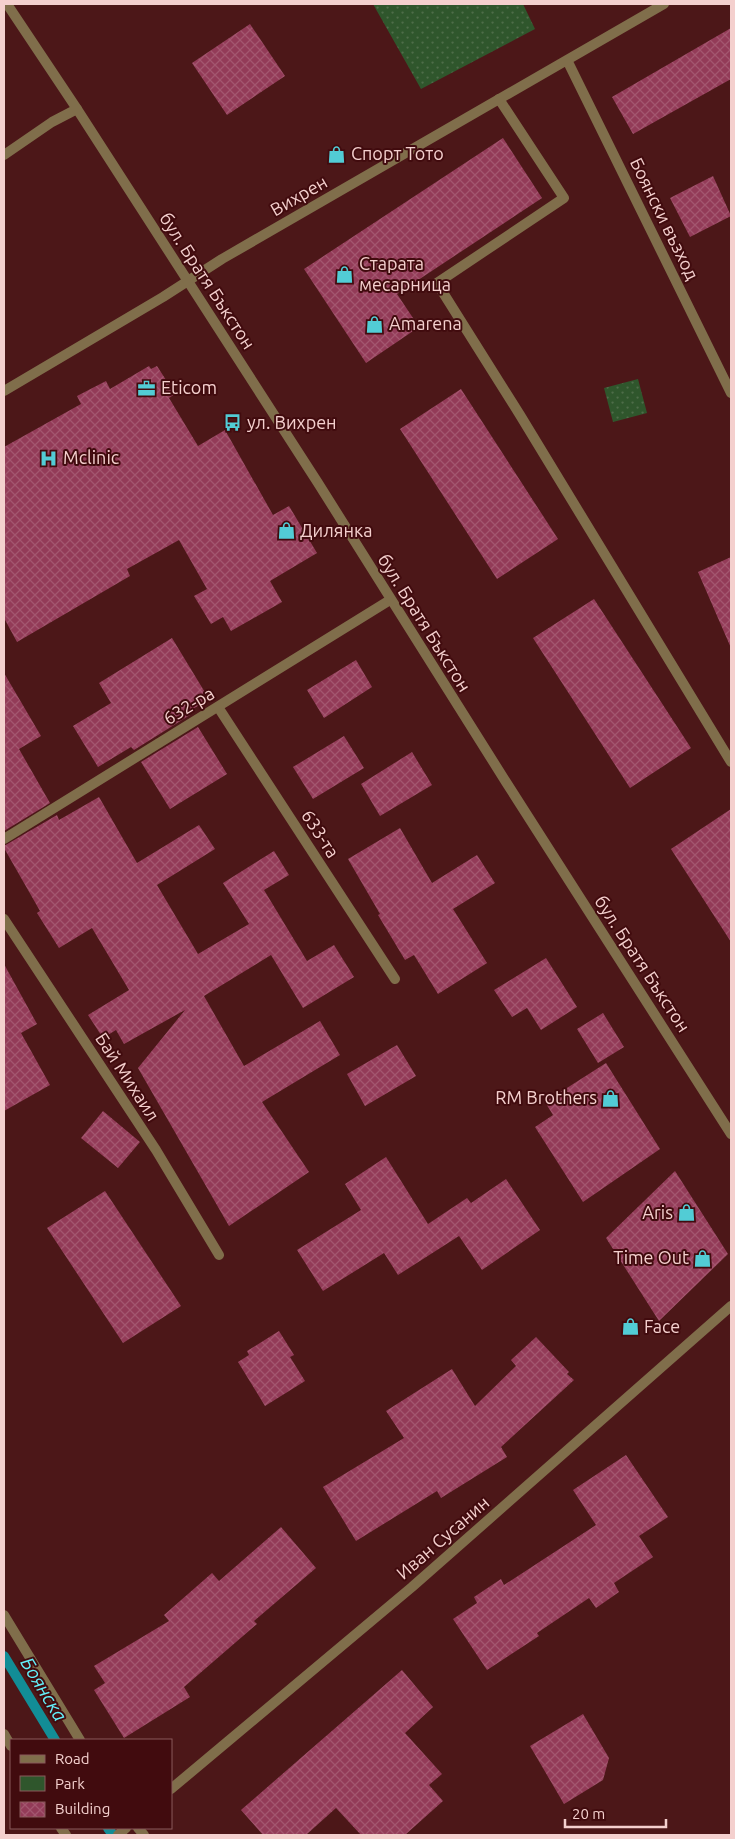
<svg xmlns="http://www.w3.org/2000/svg" width="735" height="1839" viewBox="0 0 735 1839" font-family="Ubuntu,sans-serif">
<style>
.green{fill:url(#green-dots)}
.lines{fill:none;stroke-linecap:round;stroke-linejoin:round}
.stream{stroke:#128d96;stroke-width:10}
.building{fill:url(#building-cross-hatch)}
.service{stroke:#806e4b;stroke-width:10}
.minor{stroke:#806e4b;stroke-width:10}
.tertiary{stroke:#806e4b;stroke-width:10}
.labels{text-anchor:middle;stroke-width:4;stroke-linejoin:round;paint-order:stroke}
.poi-label{font-size:18px;fill:#f4d0ce;stroke:#410b0e;text-anchor:start}
.street-label{font-size:18px;fill:#f4d0ce;stroke:#410b0e}
.water-label{font-size:19px;font-style:italic;fill:#64f0fb;stroke:#410b0e}
</style>
<defs>
<pattern id="green-dots" width="8" height="8" patternUnits="userSpaceOnUse" patternTransform="scale(1.25)"><rect width="8" height="8" fill="#2f562c"/><path d="M2 2h.1M6 6h.1" fill="none" stroke="#4e6d49" stroke-width="1.8" stroke-linecap="round"/></pattern>
<pattern id="building-cross-hatch" width="8" height="8" patternUnits="userSpaceOnUse" patternTransform="scale(1.25)"><rect width="8" height="8" fill="#933b58"/><path d="M0 0l8 8M0 8l8-8" fill="none" stroke="#a3566f"/></pattern>
</defs>
<rect width="100%" height="100%" fill="#4c1718"/>
<!-- green -->
<path class="green" d="M373,4h150l12,25 -114,60z
M638,379l9,34 -34,9 -9,-34z"/>
<g class="lines">
<!-- stream -->
<path class="stream" d="M4,1656l51,84
M108,1828l5,7"/>
</g>
<!-- building -->
<path class="building" d="M250,24l35,52 -58,39 -35,-52z
M731,28v51l-98,55 -21,-37z
M503,138l39,60 -145,96 22,33 -53,36 -62,-94z
M713,176l18,40 -41,21 -20,-39z
M149,366l2,3 6,-3 18,28 -6,4 29,48 27,-16 48,85 16,-9 28,47 -47,28 12,21 -51,29 -8,-14 -12,7 -17,-28 13,-7 -28,-49 -52,29 3,7 -113,66 -13,-24v-171l77,-43 -4,-8 29,-15 4,8z
M461,389l97,150 -61,40 -97,-150z
M731,557v91l-33,-76z
M594,599l97,149 -61,40 -97,-150z
M172,638l37,61 -21,13 2,3 -56,35 -3,-3 -33,20 -25,-41 38,-23 -12,-20z
M356,660l16,27 -48,31 -17,-28z
M4,673l37,63 -22,13 31,54 -46,28z
M198,727l29,47 -57,35 -29,-47z
M344,736l20,32 -51,31 -20,-32z
M412,752l20,33 -52,31 -19,-32z
M99,797l38,66 62,-38 16,24 -58,36 41,69 51,-30 -26,-41 51,-32 15,24 -25,15 43,71 27,-16 20,32 -51,31 -32,-53 -67,41 40,70 76,-45 20,34 -78,47 47,70 -80,54 -91,-158 47,-58 -61,34 -8,-14 -13,8 -15,-23 41,-25 -37,-62 -33,20 -22,-35 3,-2 -36,-63v-2l53,-31 2,5z
M731,809v133l-60,-93z
M400,828l32,55 45,-28 18,28 -42,26 34,54 -49,31 -24,-39 -9,5 -27,-45 2,-1 -32,-55z
M546,958l31,49 -36,23 -14,-22 -15,9 -18,-27z
M4,964l33,60 -16,9 29,52 -46,26z
M603,1013l21,34 -26,16 -21,-34z
M397,1045l19,31 -51,30 -18,-32z
M606,1063l54,86 -77,53 -48,-75 18,-12 -8,-13z
M103,1111l37,31 -22,26 -37,-30z
M386,1157l42,67 39,-26 4,5 35,-24 34,51 -58,40 -23,-34 -61,39 -14,-22 -61,38 -26,-41 64,-40 -16,-26z
M675,1171l53,83 -69,67 -53,-83z
M105,1191l76,115 -58,37 -76,-115z
M279,1331l15,24 -4,2 15,24 -40,25 -27,-44 11,-7 -2,-4z
M536,1337l33,35 -2,2 7,6 -73,67 6,10 -66,41 -4,-7 -81,50 -33,-54 81,-49 -18,-27 66,-42 23,37 41,-40 -5,-6z
M626,1455l42,62 -29,19 14,21 -39,26 5,9 -23,16 -7,-10 -52,35 2,3 -52,34 -34,-51 24,-16 -3,-6 27,-18 3,6 92,-60 -23,-35z
M281,1527l35,41 -62,53 3,3 -73,63 6,10 -66,41 -30,-48 11,-7 -11,-17 75,-45 -5,-6 48,-42 7,8z
M402,1670l31,37 -28,26 37,41 -13,11 14,16 -38,34h-44l-25,-27 -30,27h-43l-22,-25z
M583,1714l26,44 -6,22 -39,24 -34,-58z"/>
<g class="lines">
<!-- service -->
<path class="service" d="M499,99l65,99 -127,85 83,132 211,347
M4,155l48,-33 25,-13"/>
<!-- minor -->
<path class="minor" d="M567,60l164,333
M4,391l159,-94 59,-38 442,-255
M218,707l177,272
M4,839l386,-239
M4,919l152,231 63,105
M4,1615l76,125
M4,1734l7,12
M171,1789l241,-202 319,-281
M61,1828l5,7
M138,1828l6,7
M118,1835l8,-7"/>
<!-- tertiary -->
<path class="tertiary" d="M7,4l70,105 241,374 188,299 225,352"/>
</g>
<!-- icons -->
<defs>
<symbol id="shop-bare" viewBox="-9 -9 18 18"><path d="M-5-2.5h2.3a2.7 3.5 0 0 1 5.4 0H5L5.5 6h-11ZM-1.5-2.5h3a1.5 2.3 0 0 0-3 0Z" fill="#52ccd5" stroke="#410b0e" stroke-width="2.5" paint-order="stroke"/></symbol>
<symbol id="office-bare" viewBox="-9 -9 18 18"><path d="M-6-3h4V-5.5h4V-3h4V5H-6ZM-1-4.5V-3h2v-1.5ZM-6 0V1H6V0Z" fill="#52ccd5" stroke="#410b0e" stroke-width="2.5" paint-order="stroke"/></symbol>
<symbol id="bus-bare" viewBox="-9 -9 18 18"><path d="M-5-6H5V4H4V6H2V4H-2V6H-4V4H-5ZM-3.5-4V0h7V-4ZM-3.5 1.2v1.5H-2V1.2ZM2 1.2v1.5H3.5V1.2Z" fill="#52ccd5" stroke="#410b0e" stroke-width="2.5" paint-order="stroke"/></symbol>
<symbol id="hospital-bare" viewBox="-9 -9 18 18"><path d="M-5-5h3v3.5h4V-5h3V5h-3V1.5h-4V5h-3Z" fill="#52ccd5" stroke="#410b0e" stroke-width="2.5" paint-order="stroke"/></symbol>
</defs>
<g fill-rule="evenodd">
<use href="#shop-bare" x="324" y="142" width="25" height="25"/>
<use href="#shop-bare" x="332" y="262" width="25" height="25"/>
<use href="#shop-bare" x="362" y="312" width="25" height="25"/>
<use href="#office-bare" x="134" y="376" width="25" height="25"/>
<use href="#bus-bare" x="220" y="410" width="25" height="25"/>
<use href="#hospital-bare" x="36" y="446" width="25" height="25"/>
<use href="#shop-bare" x="274" y="518" width="25" height="25"/>
<use href="#shop-bare" x="598" y="1086" width="25" height="25"/>
<use href="#shop-bare" x="674" y="1200" width="25" height="25"/>
<use href="#shop-bare" x="690" y="1246" width="25" height="25"/>
<use href="#shop-bare" x="618" y="1314" width="25" height="25"/>
</g>
<g class="labels">
<!-- poi labels -->
<g class="poi-label">
<text x="351" y="160">Спорт Тото</text>
<text x="359" y="270">Старата<tspan x="359" dy="21">месарница</tspan></text>
<text x="389" y="330">Amarena</text>
<text x="161" y="394">Eticom</text>
<text x="247" y="429">ул. Вихрен</text>
<text x="63" y="464">Mclinic</text>
<text x="300" y="537">Дилянка</text>
<text x="597" y="1104" text-anchor="end">RM Brothers</text>
<text x="673" y="1219" text-anchor="end">Aris</text>
<text x="689" y="1264" text-anchor="end">Time Out</text>
<text x="644" y="1333">Face</text>
</g>
<!-- street labels -->
<g class="street-label">
<text transform="translate(299 196) rotate(-30)" y="6">Вихрен</text>
<text transform="translate(664 219) rotate(64)" y="6">Боянски възход</text>
<text transform="translate(207 281) rotate(57)" y="6">бул. Братя Бъкстон</text>
<text transform="translate(424 623) rotate(58)" y="6">бул. Братя Бъкстон</text>
<text transform="translate(189 706) rotate(-31)" y="6">632-ра</text>
<text transform="translate(320 834) rotate(57)" y="6">633-та</text>
<text transform="translate(642 964) rotate(57)" y="6">бул. Братя Бъкстон</text>
<text transform="translate(127 1077) rotate(57)" y="6">Бай Михаил</text>
<text transform="translate(443 1538) rotate(-41)" y="6">Иван Сусанин</text>
</g>
<!-- water labels -->
<g class="water-label">
<text transform="translate(44 1689) rotate(59)" y="7">Боянска</text>
</g>
</g>
<!-- border -->
<rect width="735" height="1839" fill="none" stroke="#f4d0ce" stroke-width="10"/>
<!-- legend -->
<rect x="10" y="1739" width="162" height="90" fill="#410b0e" stroke="#895a5b"/>
<rect x="20" y="1755" width="25" height="8" fill="#806e4b" stroke="#895a5b"/>
<text x="55" y="1764" font-size="15" fill="#f4d0ce">Road</text>
<rect x="20" y="1776" width="25" height="15" fill="#2f562c" stroke="#895a5b"/>
<text x="55" y="1789" font-size="15" fill="#f4d0ce">Park</text>
<rect x="20" y="1802" width="25" height="15" fill="url(#building-cross-hatch)" stroke="#895a5b"/>
<text x="55" y="1814" font-size="15" fill="#f4d0ce">Building</text>
<!-- scale -->
<path d="M565 1819v8h101v-8" fill="none" stroke="#f4d0ce" stroke-width="2.5"/>
<text x="572" y="1819" font-size="15" fill="#f4d0ce" stroke="#410b0e" stroke-width="4" paint-order="stroke">20 m</text>
</svg>
